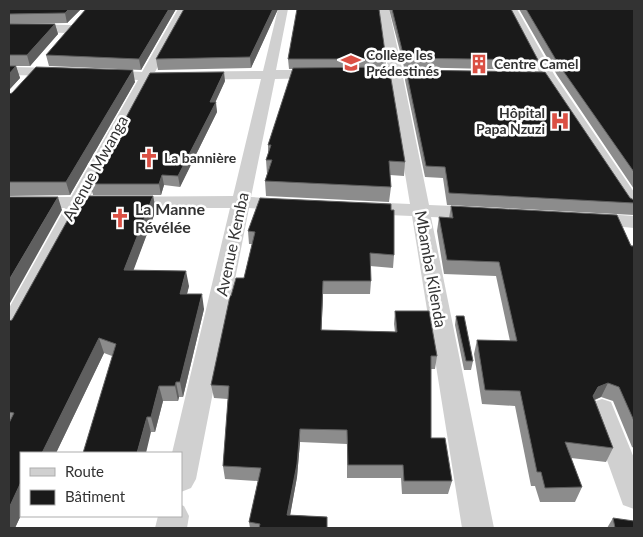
<svg xmlns="http://www.w3.org/2000/svg" width="643" height="537" viewBox="0 0 643 537" font-family="Lato,sans-serif">
<style>
.lines{fill:none;stroke-linecap:round;stroke-linejoin:round}
.minor{fill:#d0d0d0;fill-rule:evenodd}
.wall{fill:#8c8c8c}
.shaded-wall{fill:#5f5f5f}
.building{fill:#1a1a1a;stroke:#5f5f5f}
.labels{text-anchor:middle;stroke-width:5;stroke-linejoin:round;paint-order:stroke}
.far-poi-label{font-size:14px;font-weight:bold;fill:#333;stroke:#fff;text-anchor:start}
.street-label{font-size:16px;fill:#333;stroke:#fff}
.poi-label{font-size:16px;font-weight:bold;fill:#333;stroke:#fff;text-anchor:start}
</style>
<rect width="100%" height="100%" fill="#fff"/>
<g class="lines">
<!-- minor -->
<path class="minor" d="M178,9h10l-33,63 108,-1 15,-62h10l-12,61h44l7,4 -7,4 -45,1 -24,118 42,3 2,4 -2,4 -7,2 -37,-2 -53,271 -5,9 -10,4v-39h-9l58,-245h-146l-67,126 -8,2v-28l56,-100 -56,1v-12h62l67,-117 -32,-2 -7,-4 7,-4 36,2zM261,79l-28,117 -143,1 61,-117z
M379,9h10l13,60h33l7,4 -7,4h-32l26,128 49,2 7,2 3,4 -3,4 -7,2 -47,-2 63,311h-32l-50,-312 -48,-2 -7,-2 -2,-4 2,-4 7,-2 46,2 -21,-127h-28l-7,-4 7,-4h27z
M507,9h10l38,67 79,116v19l-7,-2 -86,-133z
M9,24l62,1 6,4 -6,4 -62,-1z
M9,67l51,1 7,4 -7,4 -51,-1z
M591,213l43,3v12l-50,-5 -3,-4 3,-4z
M602,399l9,3 23,56v51l-11,-4 -34,-95 4,-8z
M181,505l3,1 5,10 -2,12h-32l3,-12h23z"/>
</g>
<!-- wall -->
<path class="wall" d="M9,9h72l-14,14 -57,1h45l3,10 -28,32h-21h7l4,12 -11,12z
M176,9l-35,61 -92,-4 -3,-11z
M184,9h94l-27,59 -93,2 -2,-11z
M389,9h122l27,51 -2,10 -132,-3z
M519,9h115v180l-77,-114z
M288,59h98v8l19,95 -1,14 -14,-1 1,12 -2,15 -123,-6 -1,-15 2,-7 -1,-14 2,-6v-9l25,-76h-4z
M406,70l224,128 4,5v12l-187,-10 -4,-27 -18,-1 -20,-97z
M225,81l-10,21 2,10 -37,75 -16,-2 -3,10h-68l-3,-11z
M135,82l-65,113 -61,1v-102z
M153,196l3,14 -23,60 56,16 -2,8 17,15 -21,88h-4l-1,4h-15l-8,31h-4l-39,-76 -8,-3 -48,100h-35v62l-6,13h-6v-207l3,-1z
M260,198l134,57 -1,13 -23,-2 1,15 -1,13h-47l-2,36 74,2 -1,-8 1,-13 42,45 -2,13h-4v69l21,43 -4,13h-46l-1,-16h-54v-34l-47,-2 -3,35 -7,38 37,2v11h-77l-1,-6 9,-41 -33,-2 -2,-13 5,-67 -14,-1 -3,-13 20,-89 13,-18 8,-34h-3l-1,-13z
M451,206l183,40v202l-2,-1 -19,-46 -12,-4 -6,3 18,48 -7,14 -35,-4 11,29 -7,15h-35l-5,-16h-4l-16,-80 -33,-2 -8,-50 3,-14 33,1 -14,-65 -52,-2 -7,-43 2,-14 10,1z
M456,316l17,45 -2,9h-7l-9,-45z
M613,518l21,10h-27z"/>
<!-- shaded-wall -->
<path class="shaded-wall" d="M69,9h12l-14,14 -2,-10z
M169,9h7l-35,61 -2,-11z
M273,9h5l-27,59 -1,-11z
M55,24l3,10 -28,32 -3,-11z
M16,66l4,12 -11,12v-16z
M133,70l2,12 -65,113 -4,-13z
M224,72l1,9 -14,31 -1,-10z
M216,102l1,10 -37,75 -2,-11z
M162,175l2,10 -3,10 -2,-11z
M153,196l3,14 -28,75 -4,-15z
M58,197l4,13 -53,95v-25z
M186,271l3,15 -6,23 -3,-15z
M323,281v13l-2,49v-13z
M202,294l2,15 -21,88 -3,-15z
M99,338l5,15 -48,100h-14z
M176,382l3,15 -1,4 -3,-15z
M608,383l-7,14 -10,4 7,-14z
M159,386l4,15 -8,31 -4,-15z
M147,417l4,15 -5,21h-9z
M300,429v13l-3,35 -9,50 -1,-12z
M21,482v33l-6,13h-6v-20z"/>
<!-- building -->
<path class="building" d="M9,9h60l-4,4 -56,1z
M86,9h83l-30,50 -93,-4z
M184,9h89l-23,48 -94,2z
M297,9h82l7,50h-98z
M392,9h119l27,51 -134,-2z
M526,9h108v163l-75,-107z
M9,24h46l-28,31h-18z
M9,66h7l-7,8z
M36,67l97,3 -67,112h-57v-88l3,-1z
M389,67l16,95 -16,-1 2,26 -126,-6 7,-21h-6l5,-15h-3l25,-77z
M406,70l139,2 85,126 4,2v3l-185,-10 -4,-26 -19,-1z
M224,72l-14,30h6l-38,74 -16,-1 -3,9h-69l60,-111z
M81,196h72l-29,74 62,1 -6,23h22l-22,88h-4l-1,4h-16l-8,31h-4l-10,36h-54l33,-109 -17,-6 -57,115h-21v29l-12,26v-85l5,-10 -5,-1v-91l3,-1z
M9,197h49l-49,83z
M260,198l131,6v6h3v45l-24,-2 1,28h-48l-2,49 76,2 -2,-21h34l8,45h-6v82h14l7,43h-48l-1,-16h-55l-1,-35 -47,-1 -3,35 -10,51 40,2v11h-68l1,-4 -11,-2 12,-54 -38,-2 6,-80 -18,-1 19,-89h1l5,-18h8l11,-46 -7,-1z
M451,206l166,9 14,31h3v175l-15,-34 -11,-4 -10,4 -5,9 20,52 -48,-6 17,45 -37,1 -4,-16h-4l-17,-81 -35,-1 -8,-50 40,1 -18,-79 -52,-2 -8,-43 14,1z
M456,316h8l9,45h-7z
M613,518l21,3v7h-19z"/>
<!-- icons -->
<defs>
<symbol id="university-bare" viewBox="-9 -9 18 18"><path d="M0-5L7-2L0 1L-7-2ZM-4 1L0 2.5L4 1V4Q0 6-4 4Z" fill="#db5044" stroke="#fff" stroke-width="2.5" paint-order="stroke"/></symbol>
<symbol id="building-bare" viewBox="-9 -9 18 18"><path d="M-4-6H4V6H1V3H-1V6H-4ZM-2.5-4.3h1.7v1.8h-1.7ZM.8-4.3h1.7v1.8H.8ZM-2.5-1h1.7V.8h-1.7ZM.8-1h1.7V.8H.8Z" fill="#db5044" stroke="#fff" stroke-width="2.5" paint-order="stroke"/></symbol>
<symbol id="hospital-bare" viewBox="-9 -9 18 18"><path d="M-5-5h3v3.5h4V-5h3V5h-3V1.5h-4V5h-3Z" fill="#db5044" stroke="#fff" stroke-width="2.5" paint-order="stroke"/></symbol>
<symbol id="church-bare" viewBox="-9 -9 18 18"><path d="M-1.2-6h2.4v3.5h3.3v2.4h-3.3V6h-2.4V-.1h-3.3v-2.4h3.3Z" fill="#db5044" stroke="#fff" stroke-width="2.5" paint-order="stroke"/></symbol>
</defs>
<g fill-rule="evenodd">
<use href="#university-bare" x="337" y="49" width="28" height="28"/>
<use href="#building-bare" x="465" y="50" width="28" height="28"/>
<use href="#hospital-bare" x="546" y="107" width="28" height="28"/>
<use href="#church-bare" x="135" y="144" width="28" height="28"/>
<use href="#church-bare" x="106" y="204" width="28" height="28"/>
</g>
<g class="labels">
<!-- far-poi labels -->
<g class="far-poi-label">
<text x="366" y="60">Collège les<tspan x="366" dy="16">Prédestinés</tspan></text>
<text x="494" y="69">Centre Camel</text>
<text x="545" y="118" text-anchor="end">Hôpital<tspan x="545" dy="16">Papa Nzuzi</tspan></text>
<text x="164" y="163">La bannière</text>
</g>
<!-- street labels -->
<g class="street-label">
<text transform="translate(95 168) rotate(-61)" y="6">Avenue Mwanga</text>
<text transform="translate(232 244) rotate(-78)" y="6">Avenue Kemba</text>
<text transform="translate(431 269) rotate(80)" y="6">Mbamba Kilenda</text>
</g>
<!-- poi labels -->
<g class="poi-label">
<text x="135" y="215">La Manne<tspan x="135" dy="18">Révélée</tspan></text>
</g>
</g>
<!-- border -->
<rect width="643" height="537" fill="none" stroke="#333333" stroke-width="20"/>
<!-- legend -->
<rect x="20" y="452" width="162" height="65" fill="#ffffff" stroke="#adadad"/>
<rect x="30" y="468" width="25" height="8" fill="#d0d0d0" stroke="#adadad"/>
<text x="65" y="477" font-size="15" fill="#333333">Route</text>
<rect x="30" y="490" width="25" height="15" fill="#1a1a1a" stroke="#adadad"/>
<text x="65" y="502" font-size="15" fill="#333333">Bâtiment</text>
</svg>
